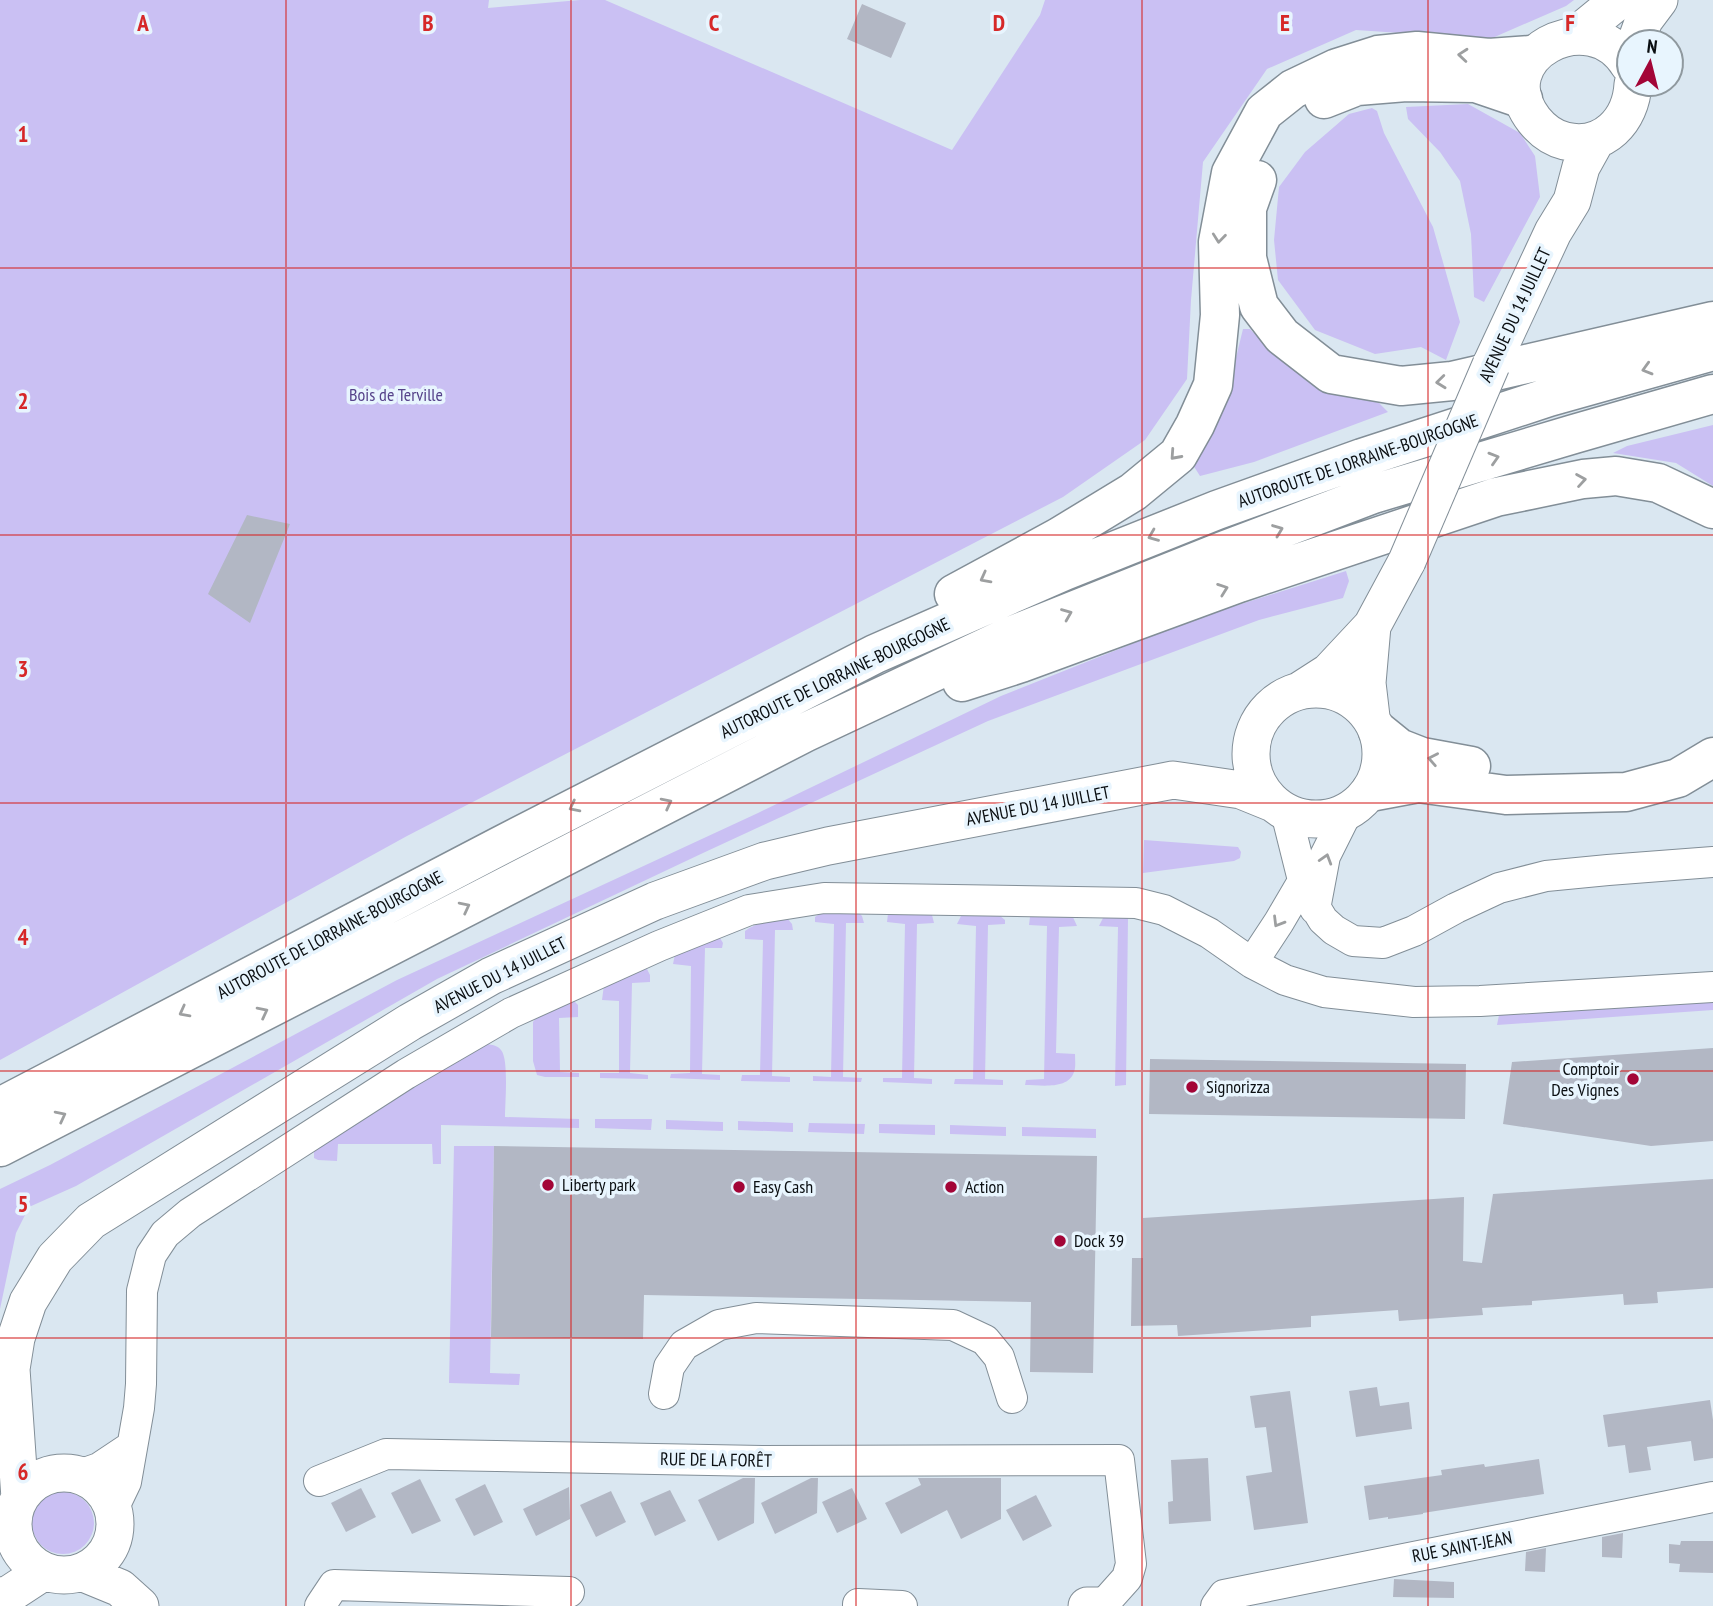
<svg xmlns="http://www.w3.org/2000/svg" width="1713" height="1606" viewBox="0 0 1713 1606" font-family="'PT Sans Narrow',sans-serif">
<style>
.green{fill:#cac0f3}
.building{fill:#b2b7c4}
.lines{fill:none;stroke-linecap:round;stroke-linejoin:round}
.minor-casing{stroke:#828e97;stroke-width:32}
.major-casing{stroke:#828e97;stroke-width:39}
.highway-casing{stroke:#828e97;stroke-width:41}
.minor{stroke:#fff;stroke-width:30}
.major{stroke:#fff;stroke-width:37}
.highway{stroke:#fff;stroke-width:38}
.major-bridge-casing{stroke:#828e97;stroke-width:39;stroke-linecap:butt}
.major-bridge{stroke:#fff;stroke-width:37}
.oneway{stroke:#9d9fa0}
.grid{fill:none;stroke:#d62828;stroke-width:2;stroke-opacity:0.55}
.poi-dot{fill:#a30537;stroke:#e8f5fe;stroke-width:2.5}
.labels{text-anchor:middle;stroke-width:7;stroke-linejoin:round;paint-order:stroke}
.street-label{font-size:18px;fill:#0a0e11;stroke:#e8f5fe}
.park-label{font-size:18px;fill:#56438a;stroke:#e8f5fe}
.poi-label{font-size:18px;fill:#0a0e11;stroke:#e8f5fe;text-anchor:start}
.grid-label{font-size:23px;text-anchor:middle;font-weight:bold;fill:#d62828;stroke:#e8f5fe;stroke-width:7;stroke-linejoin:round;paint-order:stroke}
</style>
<rect width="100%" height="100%" fill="#dae7f1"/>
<!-- green -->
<path class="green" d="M0,0h489l-1,8 92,-8h25l347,150 88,-135 5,-15h529l-8,6 -76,33 -134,-9 -89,39 -64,93 -12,138 -4,79 -42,61 -82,57 -656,339 -407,224z
M1468,104l52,29 15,23 5,41 -56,105 -10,-5 -3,-63 -11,-53 -20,-29 -32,-33 -2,-12z
M1372,108l5,3 7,22 49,94 27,95 -14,38 -25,-13 -46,7 -60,-24 -37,-50 -4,-40 5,-53 26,-35 44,-38z
M1243,329h7l23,24 59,38 47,12 9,9 -134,50 -54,14 -7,-11 37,-83z
M1713,425v61l-37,-23 -63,-10 14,-7z
M1346,571l3,10 -6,17 -84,22 -271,101 -285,132 -266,126 -361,207 -47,21 -13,26 -16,76v-120l50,-24 347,-185 361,-167 243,-117 196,-78z
M1144,840l94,7 3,5 -1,6 -6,3 -91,12z
M824,911h33l5,5 2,7h-18l-3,154 19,1 -1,4 -48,-1v-5l18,1 3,-153 -19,-2v-5z
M893,911l36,2 3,2 2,8 -17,1 -3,154 18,1v5l-49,-2v-4h19l3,-154 -18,-2 1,-8z
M966,913l33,2 6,5v4l-17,1 -3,154 18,1v5l-49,-1 1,-5h18l3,-153 -19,-2 4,-8z
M1034,914l38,1 5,11 -18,1 -3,126 19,1c0,6 1,13 -1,18 -6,18 -33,13 -49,13l1,-5 18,-1 3,-153 -18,-1 1,-8z
M1106,916l22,2 -2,167 -11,1 3,-159 -19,-1 4,-8z
M787,918l5,6 1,6h-18l-3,146 18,1v5l-49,-1 1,-6h18l3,-135 -18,-1v-8c12,-9 27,-10 42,-13z
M716,937l4,1 3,5 -1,5h-17l-3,126 18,1v5l-50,-2 1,-4 19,-1 1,-107 -18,-2 2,-10z
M647,969l3,6v7l-18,1 -2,90 18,2v4l-48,-1v-5h19v-72l-17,-1 2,-15 35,-15z
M1713,1000v10l-216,15 2,-10z
M574,1001l4,4v12l-19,1 1,54 19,1v4h-34l-8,-2 -4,-14v-39l3,-4z
M487,1044c5,1 10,1 14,6 8,9 4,53 4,67l74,2v9l-138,-3v39h-8l-1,-20h-94l-1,17 -19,-1 -4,-2v-7l12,-8 151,-96z
M595,1119h57l-1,11 -56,-2z
M666,1120l57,2v9l-57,-2z
M738,1121l55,2v9l-55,-2z
M809,1123l56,1 -1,10 -56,-2z
M879,1124l56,1v10l-56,-2z
M950,1125l56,2v9l-56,-2z
M1022,1127l74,2v9l-74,-2z
M454,1146h40l-4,227 30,1 -1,11 -70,-2z
M32 1523a31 31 0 1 1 62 0a31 31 0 1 1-62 0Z"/>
<!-- building -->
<path class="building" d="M862,4l44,19 -15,35 -44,-19z
M247,515l43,9 -40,99 -42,-29z
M1713,1048v93l-62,5 -148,-22 9,-62z
M1150,1059l316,5 -1,55 -316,-5z
M494,1146l603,10 -4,217 -63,-1 1,-70 -387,-7 -1,44 -152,-2z
M1713,1179v109l-56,4 1,11 -34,2 -1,-11 -91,7v4l-50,3 1,7 -43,3 -41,3 -1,-11 -87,6v11l-133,9 -1,-11 -46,1 1,-68h11v-40l321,-21 -1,64 19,2 11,-69z
M1377,1387l3,19 29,-4 3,27 -56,8 -7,-46z
M1290,1391l18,132 -54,7 -8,-54 26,-4 -6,-45 -11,1 -5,-32z
M1710,1400l3,20v38l-19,3 -3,-20 -44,6 4,23 -22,3 -4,-28 -17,2 -5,-32z
M1208,1458l3,63 -42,3 -1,-22 5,-1 -2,-41z
M1539,1459l5,35 -121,19v1l-35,5v-2l-19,3 -5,-34 78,-11 -1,-5 43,-6 1,3z
M743,1478h12l-1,45 -36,18 -20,-41z
M811,1478h7l-1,35 -42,21 -14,-31z
M918,1478h83v41l-40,20 -14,-29 -46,24 -16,-31 36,-18z
M420,1479l21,42 -29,13 -21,-41z
M485,1484l18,38 -29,14 -19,-37z
M569,1487l1,32 -34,17 -13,-27z
M361,1488l15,29 -30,15 -15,-29z
M852,1488l15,31 -30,14 -15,-31z
M670,1490l16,31 -31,15 -15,-33z
M611,1491l15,31 -30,15 -16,-32z
M1036,1495l16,31 -29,15 -17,-31z
M1623,1533l-1,25 -20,-1v-20z
M1681,1541h32v32l-34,-1 1,-8 -11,-1v-19l11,1z
M1546,1548l-1,24 -20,-1 1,-19z
M1394,1579l60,3v16l-61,-1z"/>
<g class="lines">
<defs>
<path id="minor" d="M1286,812l20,80 17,28 11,10 19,11 30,2 31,-12 42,-23 43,-20 47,-12 62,-6 105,-8
M1315,909l10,-53 22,-44
M1252,963l27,-41 24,-41
M664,1394l5,-27 15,-22 35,-20 37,-7 197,7 32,15 14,17 13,41
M79,1475l20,-7 33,-22
M319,1481l67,-27 376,7 357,-1 12,104 -4,14 -25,28
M113,1509l13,-27 13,-74 2,-24 1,-93 9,-36 14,-21 25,-21 216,-139 105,-61 148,-67 90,-36 75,-12 312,5 28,7 45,23 43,30 33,17 39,12 90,10 66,-1 233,-14
M320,1606l14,-21 235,7
M858,1606v-2l44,2
M1216,1606l8,-11 489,-98"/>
<path id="major" d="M1581,31l38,-31
M1636,42l8,-22 15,-20
M1629,65c-39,-65 -144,-8 -95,55 8,10 19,18 31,21 39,9 66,-21 68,-57
M1491,365l62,-133 19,-31 9,-34 15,-27
M1251 754a65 65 0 1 1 130 0a65 65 0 1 1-130 0Z
M1301,690l28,-18 43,-46 35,-65
M1371,717l-4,-34 5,-57
M13 1524a51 51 0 1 1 102 0a51 51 0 1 1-102 0Z
M20,1498l-9,-129 5,-31 12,-36 27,-44 36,-37 319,-199 81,-46 164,-75 110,-40 63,-15 345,-66 68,10 32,13
M81,1572l39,16 20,18
M0,1596l8,-1 35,-23
M1087,1606h15"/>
<path id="highway" d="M1324,99l33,-13 49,-4 70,1 47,16
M1257,180l-10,28v50l12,48 23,30 49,38 70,12 51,-5 261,-60
M954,594l105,-57 74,-45 45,-37 17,-30 18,-40 7,-70 -2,-73 13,-69 33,-61 29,-23 44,-21 41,-13 39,-4 72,7 42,-3
M962,682l59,-19 218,-80 257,-86 87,-18 33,-3 42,7 55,26
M1378,731l21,17 23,9 49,9
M1370,792l48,-9 88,12 120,-3 52,-14 35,-21
M0,1107l500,-261 375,-192 189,-83 153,-61 145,-52 187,-61 164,-46
M0,1147l804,-414 204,-96 215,-86 150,-57 201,-60 139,-40"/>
</defs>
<!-- minor casing -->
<use href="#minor" class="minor-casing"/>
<!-- major casing -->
<use href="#major" class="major-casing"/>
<!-- highway casing -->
<use href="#highway" class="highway-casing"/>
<!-- minor -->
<use href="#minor" class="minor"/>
<!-- major -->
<use href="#major" class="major"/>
<!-- highway -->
<use href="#highway" class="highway"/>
<defs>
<path id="major-bridge" d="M1407,561l84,-196"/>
</defs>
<!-- major-bridge casing -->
<use href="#major-bridge" class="major-bridge-casing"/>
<!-- major-bridge -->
<use href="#major-bridge" class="major-bridge"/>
</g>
<!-- one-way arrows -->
<defs><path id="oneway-chevron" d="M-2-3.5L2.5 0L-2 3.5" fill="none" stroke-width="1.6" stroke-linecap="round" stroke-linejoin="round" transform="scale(1.75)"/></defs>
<g class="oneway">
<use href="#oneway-chevron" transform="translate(1463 55) rotate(-175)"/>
<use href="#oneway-chevron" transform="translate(1219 238) rotate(96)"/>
<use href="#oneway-chevron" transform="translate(1647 369) rotate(164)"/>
<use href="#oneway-chevron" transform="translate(1441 382) rotate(174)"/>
<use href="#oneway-chevron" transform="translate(1175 455) rotate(132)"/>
<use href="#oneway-chevron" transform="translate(1494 458) rotate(-17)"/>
<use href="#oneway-chevron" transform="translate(1581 480) rotate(-9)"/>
<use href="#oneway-chevron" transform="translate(1278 530) rotate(-21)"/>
<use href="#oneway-chevron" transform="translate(1153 536) rotate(158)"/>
<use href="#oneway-chevron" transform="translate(985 578) rotate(152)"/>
<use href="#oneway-chevron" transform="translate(1223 589) rotate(-20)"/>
<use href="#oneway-chevron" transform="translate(1067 614) rotate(-22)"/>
<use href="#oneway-chevron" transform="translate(1433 759) rotate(-169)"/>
<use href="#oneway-chevron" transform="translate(667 803) rotate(-27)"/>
<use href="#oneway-chevron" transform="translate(574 807) rotate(153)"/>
<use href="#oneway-chevron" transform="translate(1326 859) rotate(-73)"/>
<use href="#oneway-chevron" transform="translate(465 907) rotate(-27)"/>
<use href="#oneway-chevron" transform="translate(1278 922) rotate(121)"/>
<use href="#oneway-chevron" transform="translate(184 1012) rotate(152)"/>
<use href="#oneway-chevron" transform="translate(263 1012) rotate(-27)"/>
<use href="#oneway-chevron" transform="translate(61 1116) rotate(-27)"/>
</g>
<!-- grid -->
<path class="grid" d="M286,0v1606M571,0v1606M856,0v1606M1142,0v1606M1428,0v1606M0,268h1713M0,535h1713M0,803h1713M0,1071h1713M0,1338h1713"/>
<!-- markers -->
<g class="poi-dot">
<circle cx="1633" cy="1079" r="7"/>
<circle cx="1192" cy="1087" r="7"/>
<circle cx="548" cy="1185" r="7"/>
<circle cx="739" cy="1187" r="7"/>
<circle cx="951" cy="1187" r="7"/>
<circle cx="1060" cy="1241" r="7"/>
</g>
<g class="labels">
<!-- street labels -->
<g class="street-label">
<text transform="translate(1515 315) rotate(-65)" y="6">AVENUE DU 14 JUILLET</text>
<text transform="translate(1358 461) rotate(-19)" y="6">AUTOROUTE DE LORRAINE-BOURGOGNE</text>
<text transform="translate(835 678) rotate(-26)" y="6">AUTOROUTE DE LORRAINE-BOURGOGNE</text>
<text transform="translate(1038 806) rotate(-11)" y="6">AVENUE DU 14 JUILLET</text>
<text transform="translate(330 935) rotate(-28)" y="6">AUTOROUTE DE LORRAINE-BOURGOGNE</text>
<text transform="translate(500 975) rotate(-27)" y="6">AVENUE DU 14 JUILLET</text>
<text transform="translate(716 1460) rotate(1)" y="6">RUE DE LA FORÊT</text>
<text transform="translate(1462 1547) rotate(-11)" y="6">RUE SAINT-JEAN</text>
</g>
<!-- park labels -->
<g class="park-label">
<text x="396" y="401">Bois de Terville</text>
</g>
<!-- poi labels -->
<g class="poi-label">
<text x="1619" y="1075" text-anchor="end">Comptoir<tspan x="1619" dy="21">Des Vignes</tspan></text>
<text x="1206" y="1093">Signorizza</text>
<text x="562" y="1191">Liberty park</text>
<text x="753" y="1193">Easy Cash</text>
<text x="965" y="1193">Action</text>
<text x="1074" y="1247">Dock 39</text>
</g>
</g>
<g class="grid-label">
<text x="143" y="31">A</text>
<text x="428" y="31">B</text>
<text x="714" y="31">C</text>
<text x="999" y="31">D</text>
<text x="1285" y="31">E</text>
<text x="1570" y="31">F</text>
<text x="23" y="142">1</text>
<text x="23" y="409">2</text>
<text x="23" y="677">3</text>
<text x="23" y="945">4</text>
<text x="23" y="1212">5</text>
<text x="23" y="1480">6</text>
</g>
<!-- north arrow -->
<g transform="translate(1650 63) rotate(7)"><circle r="33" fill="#e8f5fe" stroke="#8f999f" stroke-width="2"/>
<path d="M0-5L12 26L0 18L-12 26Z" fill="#a30537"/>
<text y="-10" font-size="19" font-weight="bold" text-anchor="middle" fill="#0a0e11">N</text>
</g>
</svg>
